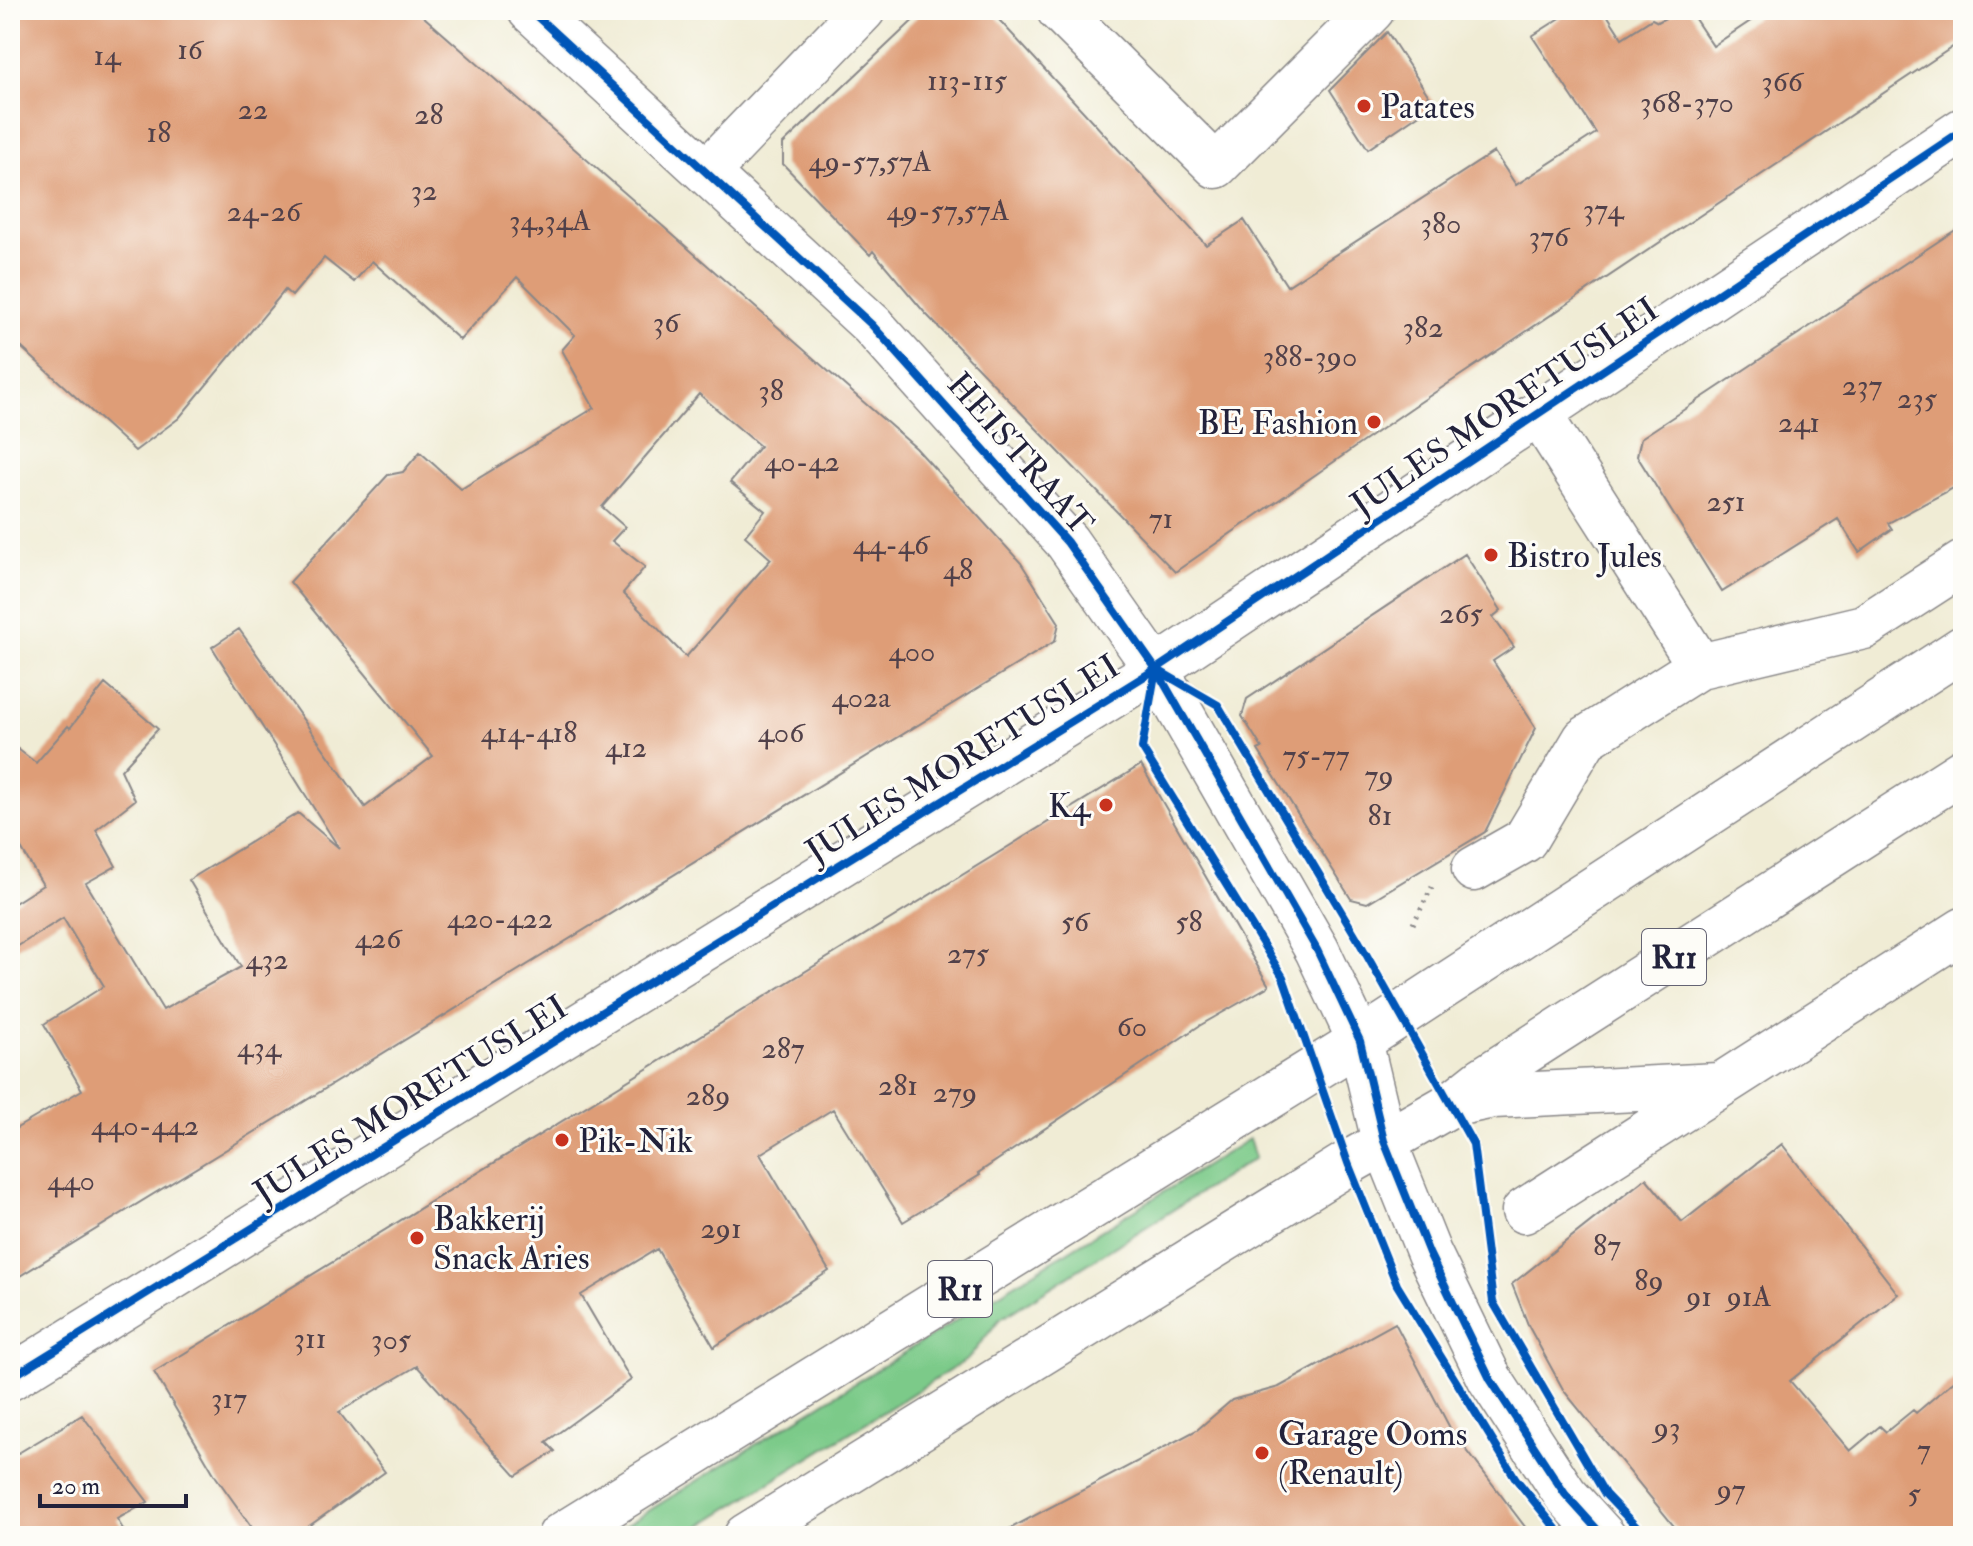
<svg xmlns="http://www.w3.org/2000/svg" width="1973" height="1546" viewBox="0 0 1973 1546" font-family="'IM FELL Double Pica',serif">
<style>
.green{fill:#7cca89;stroke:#4f7662;stroke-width:2}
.building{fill:#de9d77;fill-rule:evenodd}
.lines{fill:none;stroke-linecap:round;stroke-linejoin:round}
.minor-casing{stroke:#898788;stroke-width:47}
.tertiary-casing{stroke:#898788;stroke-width:47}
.trunk-casing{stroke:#898788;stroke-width:47}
.path{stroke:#898788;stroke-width:5;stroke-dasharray:2 6;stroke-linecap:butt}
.minor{stroke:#fff;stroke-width:44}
.tertiary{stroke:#fff;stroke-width:44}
.trunk{stroke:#fff;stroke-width:44}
.cycleway-casing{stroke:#fdfcf7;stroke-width:13}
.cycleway{stroke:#0057b8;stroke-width:8}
.poi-dot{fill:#c8321e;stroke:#fdfcf7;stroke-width:3}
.labels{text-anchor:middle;stroke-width:6;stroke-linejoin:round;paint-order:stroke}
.number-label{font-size:30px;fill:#51414a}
.shield{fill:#fdfcf7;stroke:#646373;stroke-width:2}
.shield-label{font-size:32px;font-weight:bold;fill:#22223b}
.poi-label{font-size:34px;fill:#22223b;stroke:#fdfcf7;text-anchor:start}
.street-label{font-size:34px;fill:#22223b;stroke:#fdfcf7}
</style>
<rect width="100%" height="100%" fill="#fdfcf7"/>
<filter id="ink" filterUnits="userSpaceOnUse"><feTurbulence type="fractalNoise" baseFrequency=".0125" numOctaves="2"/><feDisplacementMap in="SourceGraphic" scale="16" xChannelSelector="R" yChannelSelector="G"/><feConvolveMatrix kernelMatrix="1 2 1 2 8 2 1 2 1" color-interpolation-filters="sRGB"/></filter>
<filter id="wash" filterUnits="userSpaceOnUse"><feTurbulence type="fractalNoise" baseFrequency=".006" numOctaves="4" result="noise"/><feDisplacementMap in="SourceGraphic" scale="32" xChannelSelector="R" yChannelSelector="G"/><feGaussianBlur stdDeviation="1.8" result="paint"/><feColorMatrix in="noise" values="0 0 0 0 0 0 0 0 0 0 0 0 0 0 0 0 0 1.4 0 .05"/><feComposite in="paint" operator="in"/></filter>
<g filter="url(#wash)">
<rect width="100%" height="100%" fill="#f0ecd5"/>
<!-- green -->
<path class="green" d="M1249,1139l6,19 -256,162 -31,39 -284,177h-76z"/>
<g id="blocks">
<!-- building -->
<path class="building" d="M10,10h406l500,438 105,115 38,60 -4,18 -1045,641v-150l72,-42 -38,-66 60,-38 -41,-68 -53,33v-45l33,-21 -33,-55v-87l26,20 32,-37 2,2 35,-44 53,45 -37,41 14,30 -39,30 20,36 -30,17 77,127 78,-43 -52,-87 109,-67 41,35 -127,-201 27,-18 126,178 68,-51 -143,-174 98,-107 15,-3 17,-20 41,37 133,-81 -32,-58 13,-15 -58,-58 -57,63 -88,-79 -18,21 -30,-24 -32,38 -7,-6 -106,128 -44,33 -125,-114zM699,394l61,52 -30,36 35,29 -20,25 26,23 -85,98 -63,-64 22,-26 -33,-26 13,-14 -23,-20z
M924,10h66l216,235 38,-25 43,66 207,-134 22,33 80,-52 -64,-97 41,-26h31l18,28 30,-19 6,3 22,-12h9l24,36 54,-36h196v30l-550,367 -238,165 -250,-259 -52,-62 -3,4 -87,-91v-20z
M1387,32l47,72 -66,45 -38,-59z
M1963,225v258l-75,40 4,6 -33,23 -21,-33 -116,73 -85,-136 4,-18z
M1465,554l36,56 -8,7 21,30 -21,14 43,67 -51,104 -118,71 -16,-4 -93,-149 4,-2 -20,-32 5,-17z
M1141,765l128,221 -70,40 -221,147 2,2 -77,47 -70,-113 -73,45 69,117 -115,76 -57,-98 -76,46 50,85 -85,62 9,9 -39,25 -99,-110 -78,46 46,60 -90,64h-37l-42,-59 -62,-105z
M1782,1144l116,150 -108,87 60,70 30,-25 6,6 27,-22 3,3 47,-40v163h-281l-118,-145 -35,-64 -17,-43 134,-106 36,44z
M1395,1323l55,105 82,108h-536l201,-106 35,-30 47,-13z
M82,1415l66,87 -31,17 10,17h-117v-78z"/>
</g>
</g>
<g filter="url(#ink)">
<use href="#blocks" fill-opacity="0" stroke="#898788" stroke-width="2"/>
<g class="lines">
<defs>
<path id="minor" d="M1059,10l157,156 156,-156
M707,172l156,-162
M1539,414l161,252 164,-39 99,-64
M1474,869l51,-29 60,-101 115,-73
M1450,1105l43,-9 225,-11
M1524,1211l439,-281"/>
<path id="tertiary" d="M530,10l342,315 195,217 89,127 161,281 43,91 24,100 45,112 61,126 75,115 38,42
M10,1378l1146,-709 807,-539"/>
<path id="trunk" d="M560,1536l800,-495 603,-393
M746,1536l602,-373 102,-58 33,-26 480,-308"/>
</defs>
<!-- minor casing -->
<use href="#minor" class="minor-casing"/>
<!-- tertiary casing -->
<use href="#tertiary" class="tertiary-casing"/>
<!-- trunk casing -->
<use href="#trunk" class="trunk-casing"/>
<!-- path -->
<path class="path" d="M1413,924l19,-37"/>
<!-- minor -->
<use href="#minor" class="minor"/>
<!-- tertiary -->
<use href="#tertiary" class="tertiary"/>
<!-- trunk -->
<use href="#trunk" class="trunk"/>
<defs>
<path id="cycleway" d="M530,10l342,315 195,217 89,127 161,281 43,91 24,100 45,112 61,126 75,115 38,42
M1156,669l62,36 139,233 116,206 20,158 112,192 40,42
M1156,669l-14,79 141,229 65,186 49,122 119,194 46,57
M10,1378l1146,-709 807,-539"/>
</defs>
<!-- cycleway casing -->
<use href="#cycleway" class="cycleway-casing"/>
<!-- cycleway -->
<use href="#cycleway" class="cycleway"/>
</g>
</g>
<!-- markers -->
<g class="poi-dot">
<circle cx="1364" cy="106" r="8"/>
<circle cx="1374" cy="422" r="8"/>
<circle cx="1491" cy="555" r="8"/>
<circle cx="1106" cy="805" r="8"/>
<circle cx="562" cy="1140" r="8"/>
<circle cx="417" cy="1238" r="8"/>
<circle cx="1262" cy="1453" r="8"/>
</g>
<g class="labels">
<!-- number labels -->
<g class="number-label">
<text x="190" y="59">16</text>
<text x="107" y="65">14</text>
<text x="967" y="90">113-115</text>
<text x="1782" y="91">366</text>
<text x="1687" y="112">368-370</text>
<text x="253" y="119">22</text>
<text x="429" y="124">28</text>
<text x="159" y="142">18</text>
<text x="870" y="171">49-57,57A</text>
<text x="424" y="200">32</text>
<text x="1603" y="219">374</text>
<text x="948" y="220">49-57,57A</text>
<text x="264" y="221">24-26</text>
<text x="550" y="230">34,34A</text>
<text x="1441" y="233">380</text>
<text x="1549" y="246">376</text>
<text x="666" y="332">36</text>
<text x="1423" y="337">382</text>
<text x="1310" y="366">388-390</text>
<text x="1862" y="395">237</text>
<text x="771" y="400">38</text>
<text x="1917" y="408">235</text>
<text x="1799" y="432">241</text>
<text x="802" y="471">40-42</text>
<text x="1726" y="511">251</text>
<text x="1161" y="528">71</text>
<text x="891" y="554">44-46</text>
<text x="958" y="579">48</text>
<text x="1461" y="623">265</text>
<text x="912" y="661">400</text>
<text x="861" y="707">402a</text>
<text x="529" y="742">414-418</text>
<text x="781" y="742">406</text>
<text x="626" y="757">412</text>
<text x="1316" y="765">75-77</text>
<text x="1379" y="785">79</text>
<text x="1380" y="825">81</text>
<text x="500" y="928">420-422</text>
<text x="1075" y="931">56</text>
<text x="1189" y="931">58</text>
<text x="378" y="948">426</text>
<text x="968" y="963">275</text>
<text x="267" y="969">432</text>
<text x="1132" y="1036">60</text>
<text x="259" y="1057">434</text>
<text x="783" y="1058">287</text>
<text x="898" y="1095">281</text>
<text x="955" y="1102">279</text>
<text x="708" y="1105">289</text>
<text x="145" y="1135">440-442</text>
<text x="71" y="1190">440</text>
<text x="721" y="1238">291</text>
<text x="1607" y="1255">87</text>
<text x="1649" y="1290">89</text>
<text x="1699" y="1306">91</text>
<text x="1749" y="1306">91A</text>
<text x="310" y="1348">311</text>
<text x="391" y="1349">305</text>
<text x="229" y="1408">317</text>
<text x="1667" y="1437">93</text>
<text x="1924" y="1459">7</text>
<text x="1731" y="1499">97</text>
<text x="1914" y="1503">5</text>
</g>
<!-- shield labels -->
<g class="shield">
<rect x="1642" y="929" width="64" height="56" rx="6"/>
<rect x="928" y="1261" width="64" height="56" rx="6"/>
</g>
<g class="shield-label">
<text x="1674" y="968">R11</text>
<text x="960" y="1300">R11</text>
</g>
<!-- poi labels -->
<g class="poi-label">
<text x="1380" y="118">Patates</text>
<text x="1358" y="434" text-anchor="end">BE Fashion</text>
<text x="1507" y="567">Bistro Jules</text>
<text x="1090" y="817" text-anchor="end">K4</text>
<text x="578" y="1152">Pik-Nik</text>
<text x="433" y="1230">Bakkerij<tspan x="433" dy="39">Snack Aries</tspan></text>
<text x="1278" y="1445">Garage Ooms<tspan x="1278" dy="39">(Renault)</tspan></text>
</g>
<!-- street labels -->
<g class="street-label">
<text transform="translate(1504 406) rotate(-34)" y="12">JULES MORETUSLEI</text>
<text transform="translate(1021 453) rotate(49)" y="12">HEISTRAAT</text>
<text transform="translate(962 758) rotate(-32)" y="12">JULES MORETUSLEI</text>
<text transform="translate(410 1099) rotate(-32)" y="12">JULES MORETUSLEI</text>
</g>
</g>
<!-- margin -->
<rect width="1973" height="1546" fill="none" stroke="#fdfcf7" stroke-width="40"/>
<!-- scale -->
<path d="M40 1494v12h146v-12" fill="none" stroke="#22223b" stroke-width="4"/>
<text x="52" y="1494" font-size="24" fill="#22223b" stroke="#fdfcf7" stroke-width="6" paint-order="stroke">20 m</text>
</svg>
